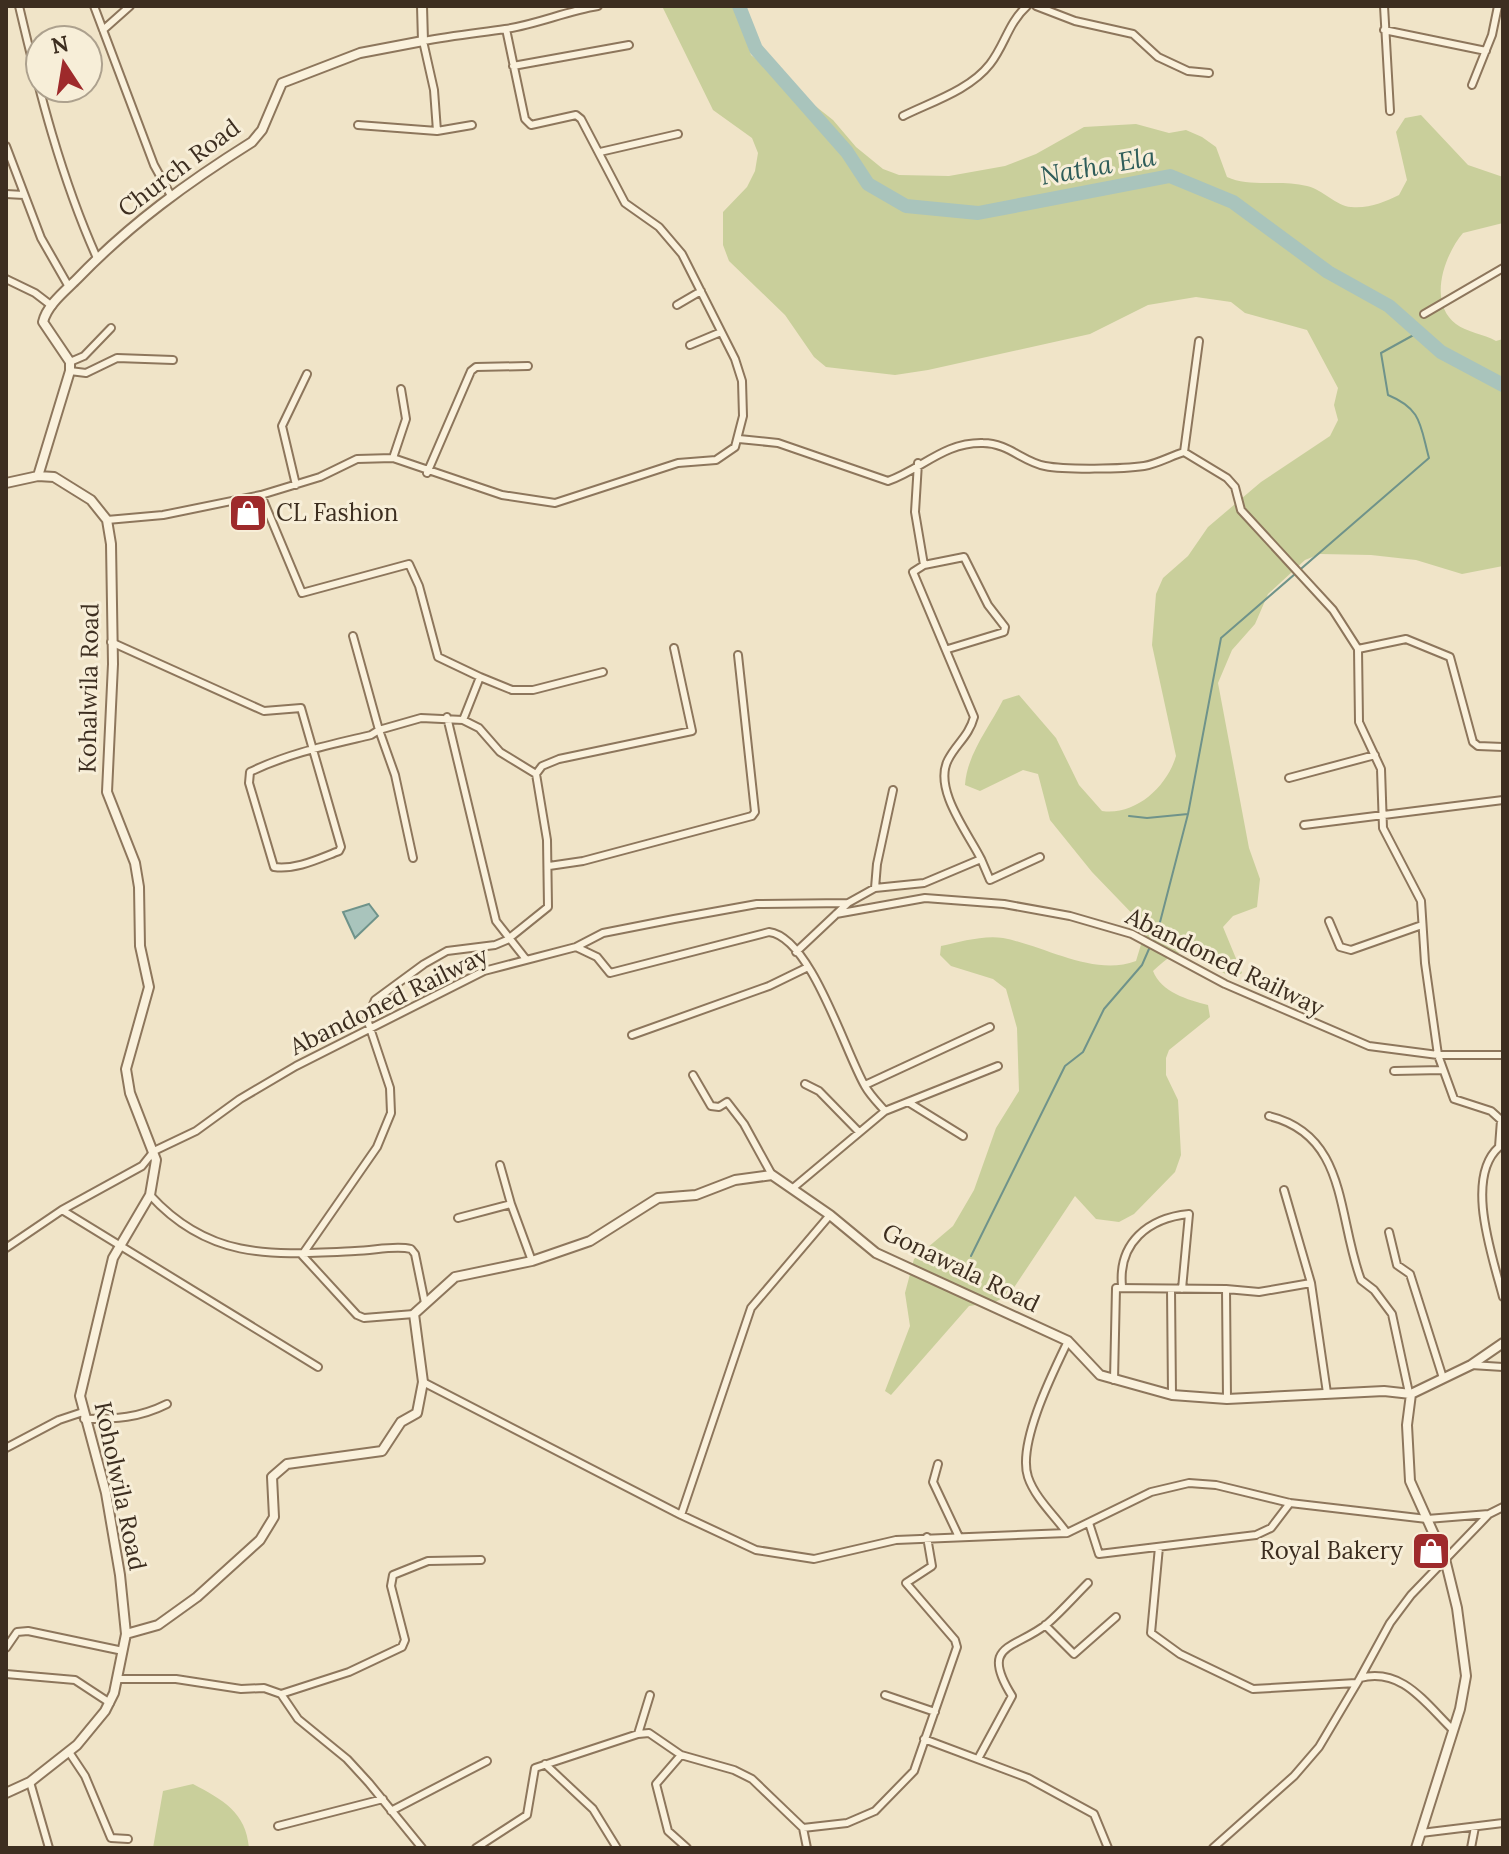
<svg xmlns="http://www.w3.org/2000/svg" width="1509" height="1854" viewBox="0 0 1509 1854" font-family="Lora,serif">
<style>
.green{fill:#c9cf9b}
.water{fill:#a9c4bc;stroke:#6f938a;stroke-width:2}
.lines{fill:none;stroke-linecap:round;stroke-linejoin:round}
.stream{stroke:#6f938a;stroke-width:2}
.river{stroke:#a9c4bc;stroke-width:14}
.minor-casing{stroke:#8d765c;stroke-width:10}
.tertiary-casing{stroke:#8d765c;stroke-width:12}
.minor{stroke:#faf1dc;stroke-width:6}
.tertiary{stroke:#faf1dc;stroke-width:8}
.labels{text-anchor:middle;stroke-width:6;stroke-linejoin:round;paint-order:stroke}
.street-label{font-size:24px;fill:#3d2e20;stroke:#f7eed8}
.poi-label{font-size:24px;fill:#3d2e20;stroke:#f7eed8;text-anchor:start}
.water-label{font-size:26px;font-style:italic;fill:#2f5d5a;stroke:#f7eed8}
</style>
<rect width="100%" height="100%" fill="#f0e4c8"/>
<!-- green -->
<path class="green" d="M662,6h73l16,49 82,65 23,27 27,22 16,6 50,1 56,-10 31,-12 48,-27 52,-3 33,9 17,-3 16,7 14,10 11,30c23,11 53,2 80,9 15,3 29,20 44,21 17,2 34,-5 48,-12l8,-15 -11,-48 9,-14 16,-3 47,50 35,12v46l-40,10c-18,21 -36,69 -7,91 10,8 28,10 40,17l7,-2v227l-41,8 -46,-14 -45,-5 -51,-1 -15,6 -37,34 -13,30 -23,26 -14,33 31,165 11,31 -3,28 -24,9 -10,11 19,46 -7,4 -8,-2c-37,-22 -39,-37 -74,-4 8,21 35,29 55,34l2,12 -41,33 -3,8v17l12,25 3,55 -6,17 -41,42 -15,8 -23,-3 -21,-23 -66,99 -14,7 -26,4 -78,89 -6,-4 25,-65 -5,-33 9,-34 39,-33 21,-36 22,-62 23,-37 -2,-63 -11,-39 -13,-10 -42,-13 -11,-11 1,-9c19,-4 42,-11 62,-8 42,8 91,39 133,23l10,-33 -54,-56 -42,-52 -12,-46 -15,-4 -43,21 -15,-6c2,-31 24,-57 38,-85l16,-5 37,43 23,47 23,26c33,5 65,-24 74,-55l-24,-111 4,-51 7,-16 25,-22 20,-29 53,-45 69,-46 8,-16 -4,-15 4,-17 -31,-58 -62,-17 -14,-11 -35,-5 -48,8 -58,29 -162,36 -33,5 -69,-8 -12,-10 -29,-42 -56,-54 -6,-16v-33l24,-25 8,-16 3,-18 -6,-15 -39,-28z
M193,1784c30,16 53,28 56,64h-96l10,-57z"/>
<!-- water -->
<path class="water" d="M369,904l9,12 -23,22 -12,-26z"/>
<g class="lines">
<!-- stream -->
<path class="stream" d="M1129,816l18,2 41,-4
M971,1256l94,-190 18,-14 21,-43 38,-44 17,-39 29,-112 33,-176 208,-180c-9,-33 -7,-49 -41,-63l-7,-42 38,-21"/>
<!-- river -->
<path class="river" d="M739,6l17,43 91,103 21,32 38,22 72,7 192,-37 63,26 95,70 61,34 52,46 62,33"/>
<defs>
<path id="minor" d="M19,6c20,85 42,172 78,252
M94,6l60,159 16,29
M1036,6l39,15 58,13 25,23 30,14 21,2
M1384,6l6,105
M103,30l27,-24
M1384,30l102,21
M513,66l116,-21
M1472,85l20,-50 6,-29
M903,116c28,-14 67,-26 87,-52 15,-19 18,-41 37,-58
M358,125l79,6 35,-6
M437,131l-3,-41 -11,-49c27,-5 54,-8 82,-12 31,-4 61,-18 93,-23
M6,146l35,92 28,49
M600,152l78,-18
M6,194l18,1
M6,279l29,14 17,13
M677,305l24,-14
M1424,314l79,-46
M690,345l31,-13
M70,362l14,-6 27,-28
M70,371l16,2 31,-15 56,2
M739,439l39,4 110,38c34,-12 56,-39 95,-38 25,0 40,19 62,23 20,4 79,3 99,0 13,-2 27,-10 40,-14l43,26 8,9 6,23 92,100 25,39 1,73 22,47 2,59 38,73 4,62 13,92 16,44 37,12 10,9 -2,27c-35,31 -6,111 4,150
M1184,452l15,-111
M393,458l13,-39 -5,-30
M427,473l44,-102 5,-4 52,-1
M296,485l-14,-59 25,-52
M261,495l41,98 107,-29 10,22 19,71 42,20
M107,520l56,-5 98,-20 59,-18 37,-18 36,-1 109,37 53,8 123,-40 38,-3 19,-13 8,-31 -1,-35 -7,-22 -53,-105 -23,-27 -34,-24 -44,-84 -5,-4 -45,10 -6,-6 -19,-90
M924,565l40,-8 24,48 17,22 -1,5 -56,17
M111,642l153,69 37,-3 40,139 -2,4c-21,8 -43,19 -65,16l-25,-84 1,-11c39,-19 79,-27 121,-37l8,-5 -26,-94
M1358,649l48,-10 44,18 23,85 5,4 25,1
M447,717l49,204 29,37
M463,720l17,-43 32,13h21l70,-18
M536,774l6,-8 17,-7 133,-28 -18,-83
M1289,778l86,-23
M1304,825l199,-25
M413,858l-18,-83 -16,-45 42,-12 42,2 16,8 21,24 36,22 11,66 1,67 -41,33 -12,5 -48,6 -23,13 -49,36 -8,19 23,69 1,25 -14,34 -75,108 55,60 7,3 50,-4
M981,859l9,21 50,-23
M549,866l34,-5 169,-45 3,-4 -17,-157
M875,888l2,-24 16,-74
M836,914l89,-16 79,6 66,12 62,18 93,50 144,62 69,9h65
M1329,921l11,26 11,3 71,-25
M576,947l21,10 13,16 159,-41c42,5 76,120 96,154 5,9 13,17 20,25l-92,77
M796,952l52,-49
M632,1035l137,-49 37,-18
M1394,1071l48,-1
M693,1075l18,31 8,1 8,-5 17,22 28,51
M805,1084l14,7 40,41
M865,1085l125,-58
M908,1102l55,34
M885,1111l113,-45
M1269,1116c79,19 68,101 92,164l13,10 18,24 17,79
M500,1165l11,39
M1284,1190l27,93 16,110
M150,1195c60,66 123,60 205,56 18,0 39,-6 56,-2l4,5 10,49
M62,1210l256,157
M458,1218l53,-14 21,57
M1389,1232l8,33 13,9 33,104
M6,1248l56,-38 80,-44 12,-15 42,-20 44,-32 56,-33 188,-95 92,-24 27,-14 71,-14 83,-15 91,-1 27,-15 49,-5 57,-24c-13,-26 -48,-70 -33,-99 8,-16 21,-24 26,-43l-61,-145 11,-7 -9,-53 3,-49
M1122,1286c-4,-43 26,-68 67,-72l-7,75
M1171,1289l1,106
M1226,1289l33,3 52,-9
M1471,1365l32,2
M1114,1380l2,-92 110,1 1,110
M423,1382l258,133 75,35 58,9 82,-19 171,-7 84,-41 38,-9 27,2 74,18 137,16 62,-5 14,-7
M84,1419c32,0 55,-1 83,-15
M6,1448l53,-28 24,-8
M938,1464l-5,18 26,55
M681,1515l70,-207 79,-93
M1089,1523l10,31 157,-19 15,-7 19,-25
M1067,1533c-12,-17 -32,-35 -39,-56 -11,-33 25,-105 40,-136
M1159,1547l-8,86 29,21 73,35 103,-6
M1045,1625l29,29 42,-37
M6,1648l11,-16 11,-1 95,20
M6,1674l69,6 35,23
M1360,1678l30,-55 21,-28 77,-80
M117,1679h59l65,10 23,-1 17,6 17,25 49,40 22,24 53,65
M281,1694l68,-22 53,-25 3,-7 -14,-54 2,-11 35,-14 53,-1
M885,1695l50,17
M638,1734l12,-39
M924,1739l104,39 66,36 14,34
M69,1752l16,24 26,62 17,1
M681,1755l-25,29 12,47 19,17
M979,1757l33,-61c-33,-53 2,-46 35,-72 14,-12 27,-27 41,-41
M545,1764l48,45 24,39
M30,1782l19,66
M391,1811l96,-50
M278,1826l105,-27
M803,1828l4,20
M1421,1833l82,-10
M476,1848l51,-33 8,-47 103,-34 11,-1 32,22 53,15 18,9 51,49 44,-5 28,-12 39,-40 43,-124 -2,-7 -49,-57 26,-17 -5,-29
M1213,1848l81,-72 25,-29 41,-69c42,-11 65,25 93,52
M1471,1848l4,-21"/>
<path id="tertiary" d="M38,476l32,-105v-9l-27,-40c4,-17 22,-31 34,-43 53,-55 111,-97 175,-137l10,-12 20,-47 78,-30 63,-12 -1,-35
M6,483l32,-7 16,1 37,23 16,20 4,24 2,120 -6,128 28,71 4,24 1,59 9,41 -23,82 4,24 26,67 -6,35 -37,63 -33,138 26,97 14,82 6,59 -12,59 -9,18 -28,34 -47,37 -24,11
M1411,1394l-4,31 3,56 35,78 12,49 9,68 -6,33 -44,139
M1411,1394l60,-29 32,-22
M126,1634l32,-9 39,-28 63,-57 14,-23 -2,-40 15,-13 95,-13 19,-29 16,-9 6,-31 -9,-68 41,-37 77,-16 58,-20 68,-43 38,-3 39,-15 37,-5 58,40 46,38 192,88 32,34 72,20 55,4 157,-8 27,3"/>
</defs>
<!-- minor casing -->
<use href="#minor" class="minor-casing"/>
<!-- tertiary casing -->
<use href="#tertiary" class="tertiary-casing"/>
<!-- minor -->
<use href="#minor" class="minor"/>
<!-- tertiary -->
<use href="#tertiary" class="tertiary"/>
</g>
<!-- icons -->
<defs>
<symbol id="shop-square" viewBox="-11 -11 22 22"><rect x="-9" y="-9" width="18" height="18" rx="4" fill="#9e2a2b" stroke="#f7eed8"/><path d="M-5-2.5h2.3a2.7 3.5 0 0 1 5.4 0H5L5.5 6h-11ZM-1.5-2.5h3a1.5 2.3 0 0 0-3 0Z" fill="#fff"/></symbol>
</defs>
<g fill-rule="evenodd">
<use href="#shop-square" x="226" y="491" width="44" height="44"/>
<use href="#shop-square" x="1409" y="1529" width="44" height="44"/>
</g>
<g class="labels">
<!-- street labels -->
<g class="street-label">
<text transform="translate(179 168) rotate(-37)" y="8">Church Road</text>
<text transform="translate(89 688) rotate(-89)" y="8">Kohalwila Road</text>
<text transform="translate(1225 962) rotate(26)" y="8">Abandoned Railway</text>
<text transform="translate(389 1001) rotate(-26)" y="8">Abandoned Railway</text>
<text transform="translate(961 1268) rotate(26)" y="8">Gonawala Road</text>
<text transform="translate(120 1486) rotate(78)" y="8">Koholwila Road</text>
</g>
<!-- poi labels -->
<g class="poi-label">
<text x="276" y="521">CL Fashion</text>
<text x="1403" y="1559" text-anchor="end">Royal Bakery</text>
</g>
<!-- water labels -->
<g class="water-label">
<text transform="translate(1098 166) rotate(-10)" y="9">Natha Ela</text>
</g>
</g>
<!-- border -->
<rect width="1509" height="1854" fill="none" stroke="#3d2e20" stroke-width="16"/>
<!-- north arrow -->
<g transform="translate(64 64) rotate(348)"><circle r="38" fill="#f7eed8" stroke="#ada18e" stroke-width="2"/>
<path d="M0-6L14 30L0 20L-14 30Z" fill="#9e2a2b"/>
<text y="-12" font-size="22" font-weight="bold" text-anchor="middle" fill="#3d2e20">N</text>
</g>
</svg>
